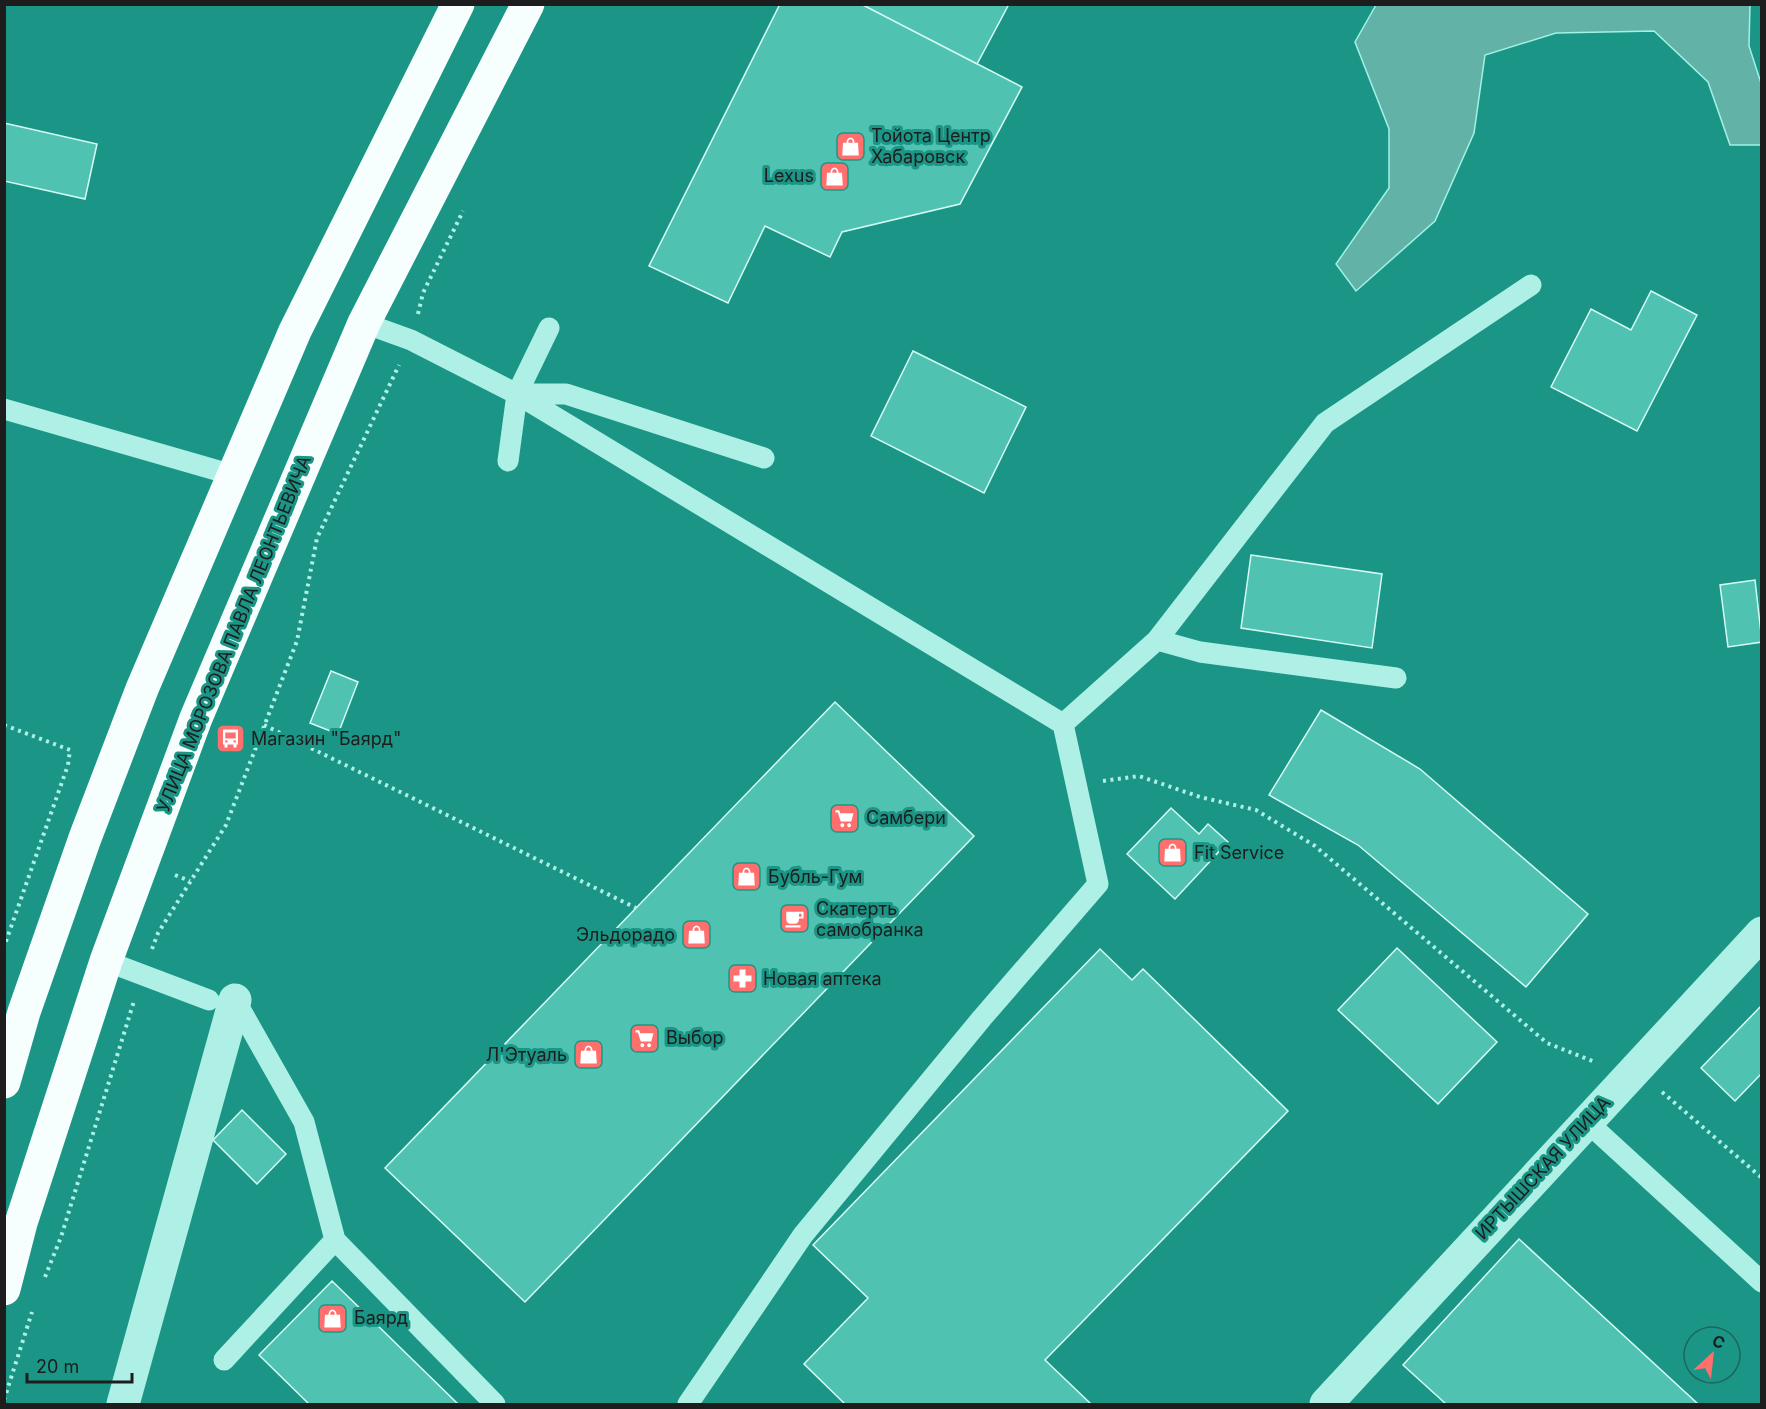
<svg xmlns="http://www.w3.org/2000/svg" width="1766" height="1409" viewBox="0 0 1766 1409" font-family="Inter,sans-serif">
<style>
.water{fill:#63b2a8;stroke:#a1f2e5;stroke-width:1.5}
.building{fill:#50c2b1;stroke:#d5fbf5;stroke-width:1.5}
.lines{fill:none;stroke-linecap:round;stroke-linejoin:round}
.path{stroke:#aef0e6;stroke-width:4;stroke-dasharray:3 4.5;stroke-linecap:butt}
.lane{stroke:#aef0e6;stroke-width:21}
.street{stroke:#aef0e6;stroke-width:33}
.primary{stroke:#f7fffe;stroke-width:33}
.labels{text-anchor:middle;stroke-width:6;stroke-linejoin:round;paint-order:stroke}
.poi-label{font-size:18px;fill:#1d1d1d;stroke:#1b9686;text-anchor:start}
.street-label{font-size:18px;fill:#1d1d1d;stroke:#1b9686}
</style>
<rect width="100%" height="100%" fill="#1b9686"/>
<!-- water -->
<path class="water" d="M1376,5h374l-1,41 12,37v62h-31l-22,-63 -54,-51 -98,2 -71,22 -11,78 -39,88 -79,70 -20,-27 53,-76v-59l-34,-87z"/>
<!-- building -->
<path class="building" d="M780,4h81l161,83 -62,117 -118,28 -12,25 -65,-31 -37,77 -79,-37z
M861,4h148l-32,60z
M4,123l93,21 -12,55 -81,-18z
M1651,291l46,24 -60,116 -86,-44 40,-78 40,21z
M913,351l113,56 -42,86 -113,-57z
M1251,555l131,19 -10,74 -131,-20z
M1755,580l7,62 -34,5 -8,-62z
M331,671l27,11 -20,52 -28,-11z
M835,702l139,134 -449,466 -140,-134z
M1321,710l99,59 168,145 -62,73 -168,-142 -89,-50z
M1171,808l28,26 9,-10 20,18 -53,57 -48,-45z
M1397,948l100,94 -59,62 -100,-94z
M1100,949l32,31 11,-11 145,142 -243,249 46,44h-246l-41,-40 64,-66 -55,-53z
M1762,1005v68l-27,28 -34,-33z
M242,1110l44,44 -29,30 -44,-44z
M1519,1239l179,165h-252l-43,-39z
M332,1281l126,123h-149l-50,-49z"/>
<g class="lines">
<!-- path -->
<path class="path" d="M418,314l5,-21 40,-82
M4,725l66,25 -2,15 -64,182
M264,725l372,183
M1103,781l36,-5 61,21 56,13 59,36 232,197 48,19
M175,875l15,6
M152,949l6,-16 68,-108 71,-184 20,-103 82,-173
M1662,1092l100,86
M45,1277l16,-40 73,-236
M4,1400l28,-88"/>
<!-- lane -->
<path class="lane" d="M364,323l47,17 106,54 546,330 94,-84 43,12 196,26
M517,394h49l198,64
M4,409l229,66
M508,461l9,-67 32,-66
M1157,640l168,-217 206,-138
M106,961l103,39
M1586,1121l176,161
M335,1240l160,164
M224,1360l111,-120 -31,-118 -69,-122
M688,1404l115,-169 179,-217 116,-134 -35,-160"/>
<!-- street -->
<path class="street" d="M123,1404l112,-404
M1326,1404l436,-471"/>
<!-- primary -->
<path class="primary" d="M4,1082l20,-70 61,-174 57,-149 153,-358 163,-327
M4,1289l17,-66 85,-262 90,-243 168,-395 164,-319"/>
</g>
<!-- icons -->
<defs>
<symbol id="shop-square" viewBox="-11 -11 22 22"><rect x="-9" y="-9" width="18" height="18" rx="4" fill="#ff6f6d" stroke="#1b9686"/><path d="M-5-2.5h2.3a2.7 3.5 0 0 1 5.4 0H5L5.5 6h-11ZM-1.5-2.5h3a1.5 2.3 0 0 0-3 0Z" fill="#fff"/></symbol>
<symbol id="bus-square" viewBox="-11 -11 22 22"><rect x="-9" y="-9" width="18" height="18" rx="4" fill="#ff6f6d" stroke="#1b9686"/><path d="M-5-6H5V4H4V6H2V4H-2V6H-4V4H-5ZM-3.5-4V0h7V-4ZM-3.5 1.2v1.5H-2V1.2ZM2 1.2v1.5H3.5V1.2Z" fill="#fff"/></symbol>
<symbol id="supermarket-square" viewBox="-11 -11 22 22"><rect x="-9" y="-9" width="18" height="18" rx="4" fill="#ff6f6d" stroke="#1b9686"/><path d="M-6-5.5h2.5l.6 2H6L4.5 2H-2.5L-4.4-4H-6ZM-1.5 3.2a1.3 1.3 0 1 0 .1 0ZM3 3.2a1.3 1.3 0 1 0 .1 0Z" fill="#fff"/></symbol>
<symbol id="cafe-square" viewBox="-11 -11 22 22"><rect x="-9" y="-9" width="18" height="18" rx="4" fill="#ff6f6d" stroke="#1b9686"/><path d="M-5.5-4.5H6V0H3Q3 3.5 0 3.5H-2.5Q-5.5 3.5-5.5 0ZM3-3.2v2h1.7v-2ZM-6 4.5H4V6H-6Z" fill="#fff"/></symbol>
<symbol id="pharmacy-square" viewBox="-11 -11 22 22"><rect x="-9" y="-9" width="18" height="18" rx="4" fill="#ff6f6d" stroke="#1b9686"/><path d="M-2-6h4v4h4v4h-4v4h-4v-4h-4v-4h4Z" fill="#fff"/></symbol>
</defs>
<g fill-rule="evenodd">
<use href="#shop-square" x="834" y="130" width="33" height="33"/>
<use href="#shop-square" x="818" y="160" width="33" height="33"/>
<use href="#bus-square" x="214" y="722" width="33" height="33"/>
<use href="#supermarket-square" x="828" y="802" width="33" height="33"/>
<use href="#shop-square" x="1156" y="836" width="33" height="33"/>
<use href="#shop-square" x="730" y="860" width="33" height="33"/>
<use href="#cafe-square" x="778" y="902" width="33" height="33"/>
<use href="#shop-square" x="680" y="918" width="33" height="33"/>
<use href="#pharmacy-square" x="726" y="962" width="33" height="33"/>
<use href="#supermarket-square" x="628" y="1022" width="33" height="33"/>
<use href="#shop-square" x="572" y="1038" width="33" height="33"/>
<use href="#shop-square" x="316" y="1302" width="33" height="33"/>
</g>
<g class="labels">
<!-- poi labels -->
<g class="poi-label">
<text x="871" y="142">Тойота Центр<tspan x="871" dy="21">Хабаровск</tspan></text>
<text x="814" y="182" text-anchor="end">Lexus</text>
<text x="251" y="745">Магазин "Баярд"</text>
<text x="866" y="824">Самбери</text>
<text x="1194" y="859">Fit Service</text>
<text x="768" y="883">Бубль-Гум</text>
<text x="816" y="915">Скатерть<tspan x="816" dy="21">самобранка</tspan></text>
<text x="675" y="941" text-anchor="end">Эльдорадо</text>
<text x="763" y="985">Новая аптека</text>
<text x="666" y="1044">Выбор</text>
<text x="567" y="1061" text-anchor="end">Л'Этуаль</text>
<text x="354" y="1324">Баярд</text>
</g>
<!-- street labels -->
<g class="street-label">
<text transform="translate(234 634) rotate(-68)" y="6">УЛИЦА МОРОЗОВА ПАВЛА ЛЕОНТЬЕВИЧА</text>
<text transform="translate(1543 1168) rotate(-47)" y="6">ИРТЫШСКАЯ УЛИЦА</text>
</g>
</g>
<!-- border -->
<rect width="1766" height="1409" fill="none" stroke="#1d1d1d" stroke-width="12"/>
<!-- north arrow -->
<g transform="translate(1712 1355) rotate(27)"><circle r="28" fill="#1b9686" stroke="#1c665c" stroke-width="1.5"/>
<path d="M0-4.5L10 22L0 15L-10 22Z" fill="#ff6f6d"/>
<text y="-9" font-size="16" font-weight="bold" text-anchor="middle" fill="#1d1d1d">С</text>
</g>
<!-- scale -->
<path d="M27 1373v9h105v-9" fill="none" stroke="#1d1d1d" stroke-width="3"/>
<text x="36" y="1373" font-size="18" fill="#1d1d1d" stroke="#1b9686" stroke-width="4.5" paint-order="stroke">20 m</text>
</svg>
